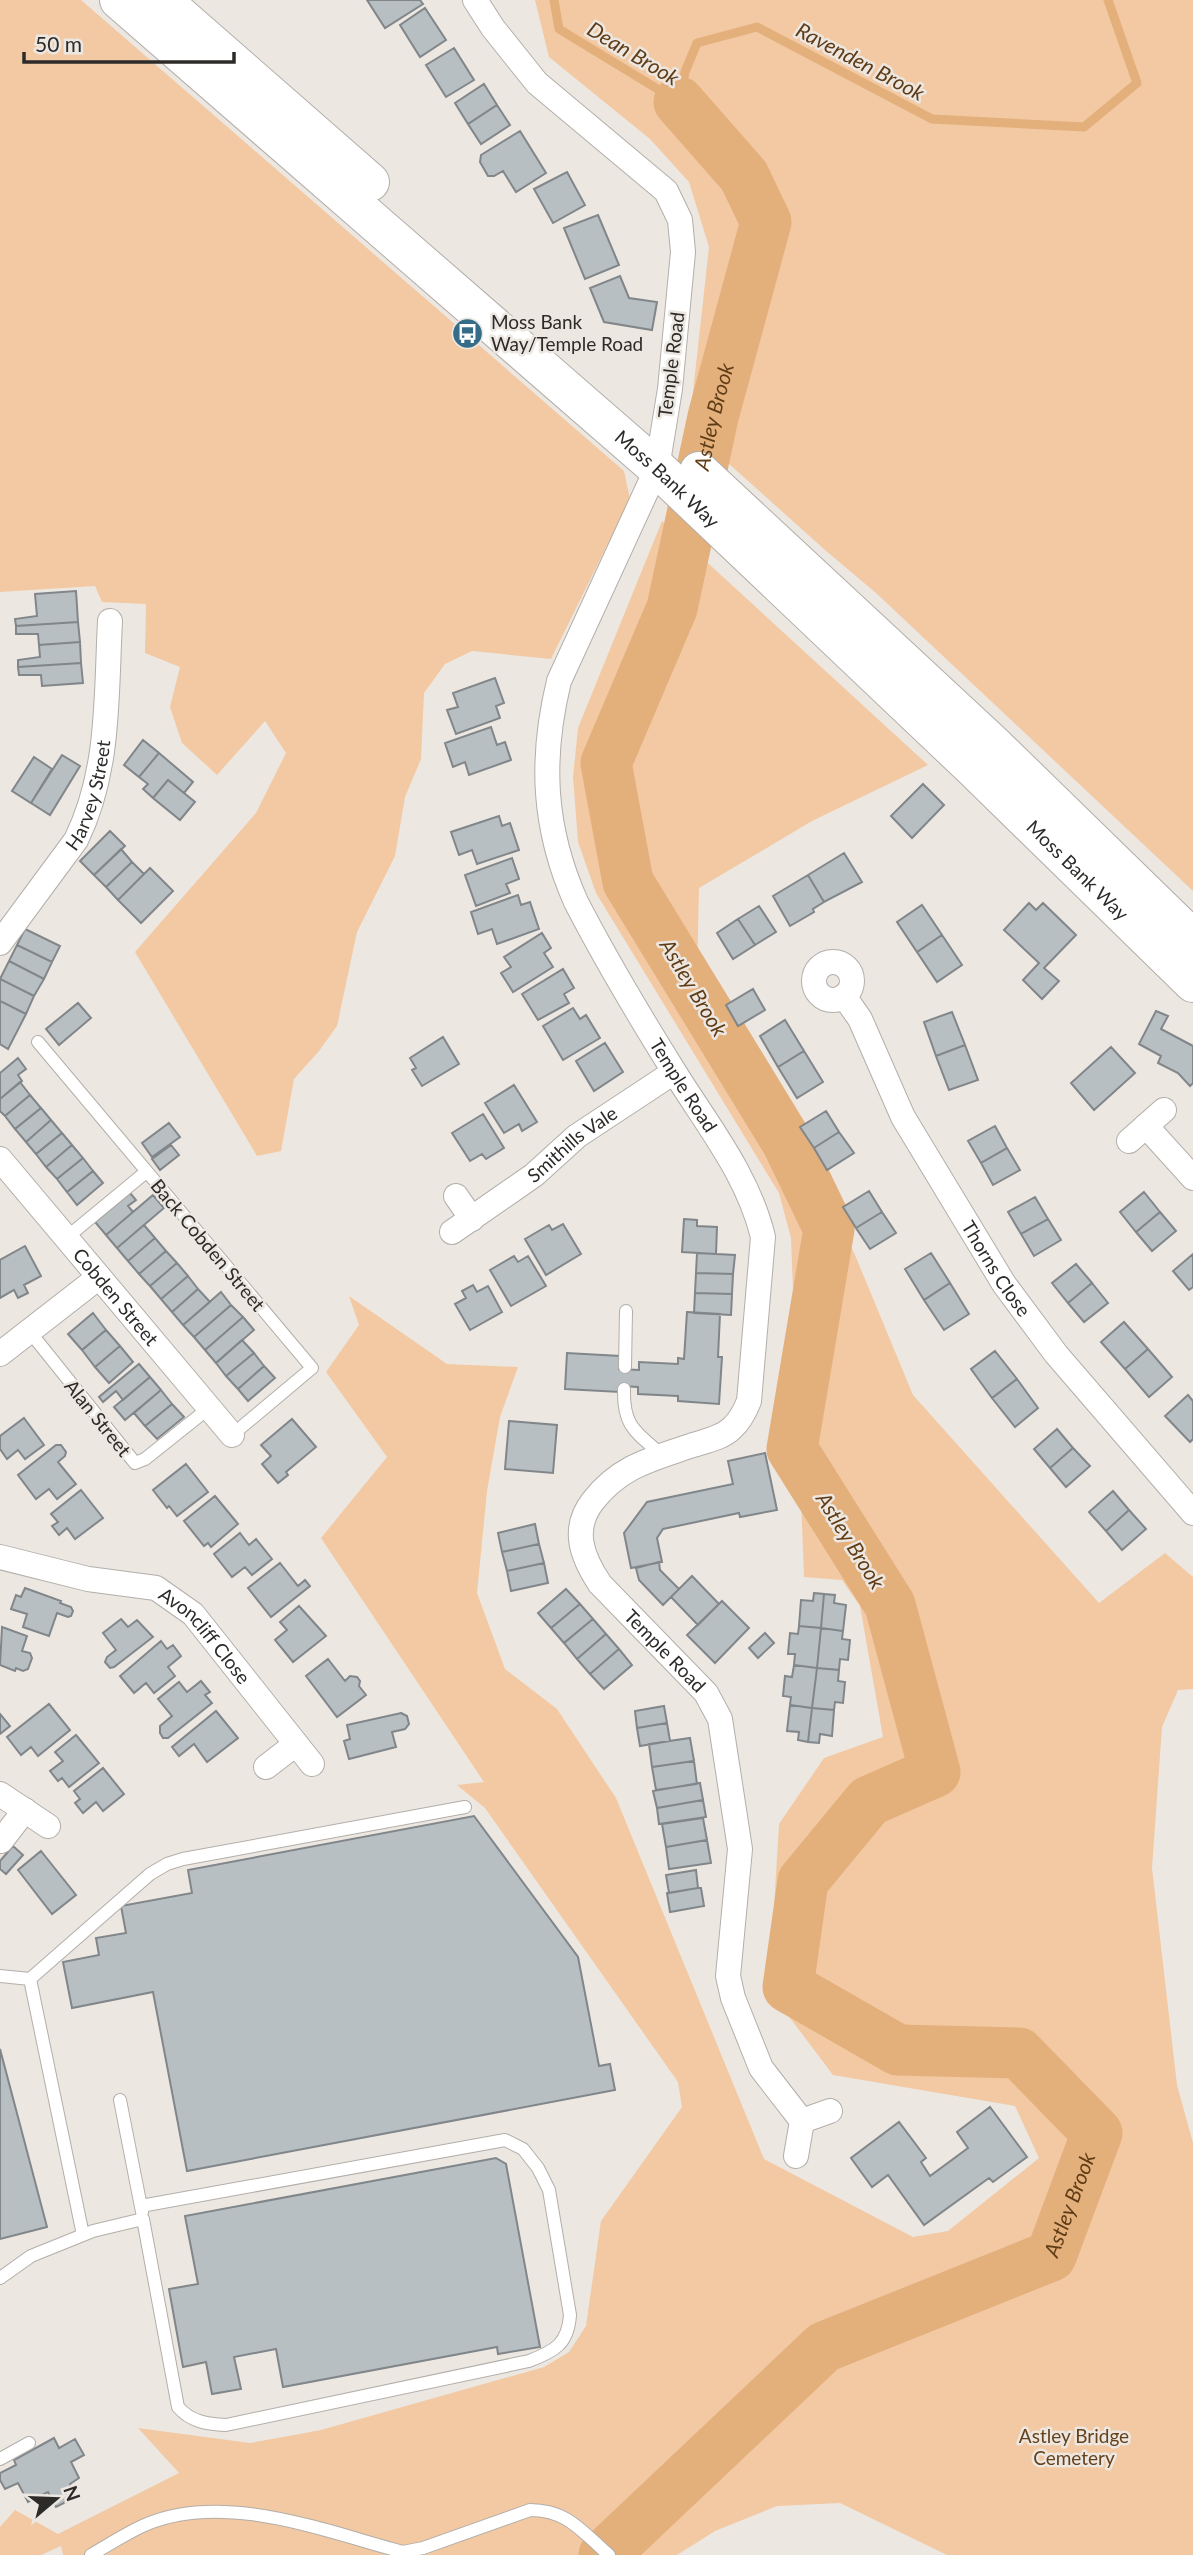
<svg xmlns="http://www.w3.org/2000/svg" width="1193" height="2555" viewBox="0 0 1193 2555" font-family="Lato,sans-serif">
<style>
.green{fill:#f2c9a2}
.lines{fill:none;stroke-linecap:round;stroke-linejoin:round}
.stream{stroke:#e3af7b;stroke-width:9}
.river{stroke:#e3af7b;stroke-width:51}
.building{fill:#b8bfc2;stroke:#808689;stroke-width:2}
.lane-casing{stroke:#b3aea9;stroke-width:14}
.street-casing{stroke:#b3aea9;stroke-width:26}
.highway-casing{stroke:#b3aea9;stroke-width:40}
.lane{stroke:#fff;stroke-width:12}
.street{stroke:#fff;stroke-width:24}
.highway{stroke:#fff;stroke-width:38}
.labels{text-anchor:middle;stroke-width:5;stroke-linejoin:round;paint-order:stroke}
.poi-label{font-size:19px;fill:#2d2b29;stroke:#ede7e2;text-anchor:start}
.street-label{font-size:19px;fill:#2d2b29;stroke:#ede7e2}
.park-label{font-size:19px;fill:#66421b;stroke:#ede7e2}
.water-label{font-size:21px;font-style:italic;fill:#5f3c15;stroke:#ede7e2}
</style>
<rect width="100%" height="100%" fill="#ede7e2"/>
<!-- green -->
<path class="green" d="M0,0h81l543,471 6,28 -79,160 -79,-8 -27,13 -21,29 -3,66 -16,38 -10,59 -38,76 -20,94 -18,25 -25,28 -13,72 -24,5 -122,-204 121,-139 30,-60 -21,-32 -48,54 -35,-32 -12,-36 10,-40 -35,-14 1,-49 -44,-2 -7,-16 -95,6z
M535,0h658v891l-317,-298 -51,-43 -136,-122 20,-181 -20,-65 -39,-43 -101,-82z
M662,521l266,244 -116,56 -113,67 -2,85 95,156 63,126 58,140 186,208 66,-50 28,24v112l-15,1 -16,37 -10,141 25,217 16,58v412h-246l-107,-52 -63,3 -62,25 -38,24h-614l-2,-9 -20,9h-41v-28l15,-17 43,24 121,-61 -41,-45 112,15 71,-13 223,-63 25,-15 17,-26 15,-105 81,-114 -4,-25 -193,-274 -28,-23 27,-3 -163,-244 66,-81 -61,-85 33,-47 -10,-29 98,68 71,3 -18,50 -13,74 -10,102 28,76 52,40 59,89 148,361 149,78 35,-6 91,-73 -24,-52 -182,-31 -64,-85 10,-166 45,-66 59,-21 -23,-131 -18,-26 -38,-3 -13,-339 -12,-45 -183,-300 -18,-51 -5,-65 5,-49z"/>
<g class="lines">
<!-- stream -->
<path class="stream" d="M554,0l5,29 120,73 6,-30 12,-29 60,-16 175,92 152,8 53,-44 -29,-83"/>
<!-- river -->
<path class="river" id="s1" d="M604,2555l220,-208 227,-91 46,-123 -78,-80 -121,-3 -110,-63 15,-106 66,-80 66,-29 -45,-167 -98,-156 37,-220 -42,-87 -159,-260 -22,-119 66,-155 41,-191 53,-195 -22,-46 -65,-74"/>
</g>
<!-- building -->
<path class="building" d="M367,0h53l3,4 -38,24z
M425,8l21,32 -26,17 -20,-32z
M454,48l20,32 -28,17 -20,-32z
M484,84l13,21 -29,19 -13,-21z
M497,105l13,20 -29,19 -13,-20z
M520,131l26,42 -30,19 -13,-21 -9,5h-6l-8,-14 1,-7z
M567,172l18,33 -32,18 -19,-34z
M598,215l21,50 -34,14 -21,-51z
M620,276l9,22 28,4 -5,28 -48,-8 -14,-34z
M76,591l2,31 -62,4 -1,-7 22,-3 -2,-22z
M78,622l2,20 -41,3 -1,-11h-22v-8z
M80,642l1,21 -63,4v-7l22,-3 -1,-12z
M81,663l2,20 -41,3 -1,-11h-22l-1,-8z
M495,678l9,25 -8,3 4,12 -44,16 -9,-24 11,-3 -5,-14z
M491,727l6,18 8,-3 6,18 -42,15 -4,-13 -12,5 -8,-24z
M143,740l16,13 -20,24 -15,-12z
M159,753l34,29 -9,11 -16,-13 -15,18 -10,-9 5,-5 -9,-7z
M62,755l18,11 -30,49 -19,-12z
M34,757l18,12 -21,34 -19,-12z
M168,780l27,22 -15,18 -27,-22z
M923,784l21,21 -32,33 -21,-22z
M499,816l3,10 8,-3 9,27 -42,14 -5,-14 -13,5 -8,-23z
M110,831l15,15 -31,29 -14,-14z
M121,849l11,13 -26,25 -12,-12z
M844,853l18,29 -38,20 -16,-27z
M512,858l7,21 -13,5 4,9 -34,13 -11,-31z
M132,862l12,12 -26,26 -12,-13z
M150,868l23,23 -32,32 -23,-23z
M808,875l16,27 -11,7 1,3 -24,14 -17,-30z
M518,895l3,10 9,-3 9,27 -42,15 -5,-15 -14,5 -7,-22z
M1029,903l7,7 7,-7 33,32 -32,33 15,13 -17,18 -19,-19 16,-17 -35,-33z
M922,905l20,30 -25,17 -20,-30z
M759,906l17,26 -21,13 -17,-26z
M738,919l17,26 -22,14 -16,-26z
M25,929l35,17 -8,16 -35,-17z
M542,933l9,15 -7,5 9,14 -40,25 -12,-19 10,-6 -7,-10z
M942,935l20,30 -25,17 -20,-30z
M17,945l35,17 -8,17 -35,-18z
M9,961l35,18 -10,17 -34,-17z
M563,969l11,19 -10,6 5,9 -31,17 -16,-26z
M0,979l34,17 -8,18 -26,-13z
M753,989l12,21 -27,16 -12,-21z
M0,1001l26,13 -18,35 -8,-5z
M78,1003l13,15 -32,27 -13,-16z
M573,1008l7,11 6,-4 14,23 -37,22 -20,-34z
M1156,1011l12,5 -7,13 32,17v37l-3,3 -12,-13 -20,-10 3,-7 -22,-12z
M952,1012l13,33 -29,11 -12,-34z
M785,1020l19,31 -26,16 -18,-31z
M443,1037l16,27 -37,22 -10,-16 4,-2 -6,-10z
M605,1043l18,29 -29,19 -18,-30z
M965,1045l13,35 -29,10 -13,-34z
M1111,1047l24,26 -41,37 -23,-27z
M804,1051l19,31 -26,16 -19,-31z
M18,1058l8,11 -8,6 4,6 -22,18v-26z
M20,1082l10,13 -25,21 -5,-5v-12z
M514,1085l23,37 -15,9 -3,-7 -15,9 -19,-30z
M30,1095l11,13 -26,21 -10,-13z
M41,1108l10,12 -25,22 -11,-13z
M826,1111l13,21 -25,16 -14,-21z
M483,1114l21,34 -18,11 -4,-5 -12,7 -18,-28z
M51,1120l11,13 -26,21 -10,-12z
M169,1123l11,14 -28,20 -10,-14z
M995,1126l12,22 -26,15 -13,-22z
M839,1132l15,21 -27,17 -13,-22z
M62,1133l10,12 -26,22 -10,-13z
M72,1145l11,13 -26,21 -11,-12z
M171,1145l8,10 -19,15 -8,-11z
M1007,1148l13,22 -27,15 -12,-22z
M83,1158l10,13 -26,21 -10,-13z
M93,1171l10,12 -26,22 -10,-13z
M869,1191l13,21 -26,16 -13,-21z
M1144,1192l16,20 -24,20 -16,-20z
M130,1193l6,7 -8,6 5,6 -27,23 -11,-13z
M153,1195l11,13 -47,40 -11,-13z
M1035,1197l13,22 -27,15 -13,-22z
M882,1212l14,21 -26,16 -14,-21z
M1160,1212l16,19 -24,20 -16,-19z
M684,1219l13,1v6l20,1 -1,27 -34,-2z
M1048,1219l13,21 -27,16 -13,-22z
M563,1224l18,30 -35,21 -21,-36 24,-14 3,5z
M144,1225l11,13 -27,23 -11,-13z
M155,1238l11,13 -27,23 -11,-13z
M25,1246l16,30 -17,9 4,8 -10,5 -4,-8 -14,8v-38z
M166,1251l11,12 -27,23 -11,-12z
M697,1253l38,2 -2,19 -37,-1z
M931,1253l19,30 -26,17 -19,-31z
M1193,1254v33l-4,3 -16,-19z
M514,1256l4,6 10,-6 18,30 -35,20 -21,-36z
M177,1263l11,13 -27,23 -11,-13z
M1076,1264l16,19 -24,20 -16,-20z
M696,1273l37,1 -1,20 -37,-1z
M188,1276l10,13 -26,23 -11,-13z
M950,1283l19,31 -25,16 -20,-30z
M1092,1283l16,20 -24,19 -16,-19z
M473,1285l4,7 11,-6 14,26 -32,18 -15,-26 11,-6 -4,-7z
M198,1289l12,13 -27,23 -11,-13z
M221,1292l10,13 -37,32 -11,-12z
M695,1293l37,1 -1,21 -37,-2z
M231,1305l12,12 -38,33 -11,-13z
M687,1312l33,2 -2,43h4l-3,47 -41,-3v-5l-40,-2v-7l-18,-1v6l-55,-3 2,-36 53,3 -1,13 20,1v-8l39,2v-6l6,1z
M93,1313l13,17 -24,20 -14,-16z
M243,1317l11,13 -38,33 -11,-13z
M1124,1322l24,27 -23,20 -24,-27z
M106,1330l14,16 -25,21 -13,-17z
M242,1340l12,13 -28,23 -10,-13z
M120,1346l13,16 -24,21 -14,-16z
M1148,1349l24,28 -23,20 -24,-28z
M995,1351l22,28 -25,19 -21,-29z
M254,1353l10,13 -26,23 -12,-13z
M139,1364l11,13 -27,23 -7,-9 -13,11 -4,-5z
M264,1366l11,12 -27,23 -10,-12z
M150,1377l11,13 -36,30 -11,-13z
M1017,1379l21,29 -23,19 -23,-29z
M161,1390l11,14 -27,22 -11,-13z
M1188,1395l5,6v38l-3,3 -25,-26z
M172,1404l12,13 -27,22 -12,-13z
M24,1418l20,27 -19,14 -7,-9 -11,9 -7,-10v-13z
M292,1419l24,28 -30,25 2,3 -10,8 -16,-19 9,-8 -10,-11z
M509,1421l48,4 -4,48 -48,-4z
M1057,1429l16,19 -23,20 -16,-19z
M56,1445h5l5,7 -1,4 -7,6 18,22 -19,15 -8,-10 -13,10 -18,-24z
M1073,1448l17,18 -24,21 -16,-19z
M765,1453l12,57 -37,7 -1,-4 -76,16 -6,9 5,24 -31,6 -7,-35 23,-31 86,-18 -5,-23z
M186,1464l22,28 -31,24 -8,-10 -2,2 -14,-18z
M81,1490l22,28 -28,21 -8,-11 -8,7 -7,-9 6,-4 -7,-8z
M1113,1491l16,19 -23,21 -17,-19z
M215,1496l23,28 -27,23 -3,-4 -4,3 -20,-25z
M1129,1510l17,19 -24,21 -16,-19z
M535,1524l4,20 -37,8 -4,-19z
M240,1533l9,12 7,-6 16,20 -20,16 -7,-8 -13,10 -18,-23z
M539,1544l5,19 -37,8 -5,-19z
M659,1562l1,8 19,19 -16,16 -24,-25 -3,-12z
M280,1563l18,23 7,-6 5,6 -39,31 -23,-29z
M544,1563l4,20 -37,8 -4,-20z
M692,1576l27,28 -21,21 -27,-28z
M25,1588l36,13 -1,2 11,4 2,4 -2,5 -3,1 -11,-4 -8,23 -26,-9 4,-13 -16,-5 5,-14 5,2z
M566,1589l14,15 -29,24 -13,-15z
M814,1593l10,1 -3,34 -22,-2 2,-26 12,1z
M824,1594l11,1 -1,8 12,2 -3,26 -22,-3z
M722,1601l27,27 -34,35 -28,-28z
M580,1604l13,15 -29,24 -13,-15z
M299,1606l27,30 -33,26 -18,-22 12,-10 -7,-8z
M121,1619l7,8 9,-7 16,17 -39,30 -4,1 -5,-6 2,-5 9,-7 -13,-17z
M593,1619l13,15 -29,25 -13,-16z
M799,1626l22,2 -4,40 -23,-3 1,-11h-7l2,-21 8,1z
M2,1627l25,9 -5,15 8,2 2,5 -4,11 -5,2 -7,-3 -1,3 -15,-6z
M821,1628l22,3 -1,8 8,1 -2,20 -8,-1 -1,11 -22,-2z
M765,1633l9,10 -16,15 -9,-10z
M606,1634l13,15 -29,25 -13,-15z
M161,1641l6,8 6,-4 8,11 -13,11 7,9 -21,17 -8,-10 -12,10 -14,-17z
M619,1649l13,16 -28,24 -14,-15z
M328,1659l17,22 5,-5 7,1 3,4 -1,5 7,9 -29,22 -31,-41z
M794,1665l23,3 -5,40 -22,-3 1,-8 -8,-1 2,-20 7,1z
M817,1668l22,2 -1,11 7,1 -2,21 -8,-1 -1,8 -22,-2z
M201,1681l9,11 -5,3 7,8 -44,35h-5l-3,-5v-7l12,-10 -14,-17 21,-17 8,10z
M49,1704l21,26 -32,26 -7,-9 -10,8 -14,-18z
M790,1705l22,3 -4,34 -10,-2 1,-8 -12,-1z
M664,1706l3,17 -30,5 -2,-17z
M812,1708l22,2 -2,26 -12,-2 -1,9 -11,-1z
M216,1711l22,27 -31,24 -13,-18 -15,12 -7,-9z
M401,1713l6,3 2,8 -4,5 -13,3 4,15 -47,12 -5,-18 6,-2 -3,-14z
M0,1714l10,12 -10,8z
M667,1723l3,18 -30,5 -3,-18z
M76,1735l23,28 -30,24 -7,-9 -4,3 -8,-10 13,-10 -8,-9z
M690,1738l4,23 -42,6 -3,-23z
M694,1761l3,23 -41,6 -4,-23z
M103,1768l21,26 -21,17 -7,-9 -13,11 -8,-10 5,-4 -6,-8z
M700,1783l3,17 -46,8 -4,-17z
M703,1800l3,17 -47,7 -2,-16z
M474,1816l104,141 21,109 11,-2 5,26 -428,81 -34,-179 -81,16 -9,-46 36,-7 -3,-17 30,-5 -5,-27 71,-13 -4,-23z
M703,1818l4,22 -41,7 -4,-23z
M707,1840l4,23 -42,6 -3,-22z
M13,1846l10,9 -17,19 -6,-5v-8z
M41,1851l35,44 -24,19 -34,-44z
M696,1870l2,18 -29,5 -3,-18z
M698,1888h3l3,18 -34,6 -3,-19z
M0,2049l47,178 -47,12z
M990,2107l37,50 -34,25 -4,-4 -65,47 -36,-50 -16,12 -21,-29 48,-36 27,36 -5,4 9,14 38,-28 -11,-16z
M496,2158l10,6 34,183 -42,7 -1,-7 -214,40 -7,-38 -42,8 7,32 -29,5 -6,-32 -23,5 -14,-78 29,-5 -13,-68z
M54,2438l5,10 16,-9 9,16 -13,7 8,16 -9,6 6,13 -20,10 -8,-15 -20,10 -10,-19 -13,6 -5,-9v-7l16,-8 -2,-5z"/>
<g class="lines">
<defs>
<path id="lane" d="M38,1042l274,326 -80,67
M66,1238l80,-66
M30,1332l105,131 10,-4 64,-51
M625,1367l1,-56
M624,1389c-1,38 12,43 38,66
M0,1976l30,3 120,-105 17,-10 16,-5 282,-52
M30,1979l53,256
M120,2100l22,112
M0,2278l31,-22 62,-25 50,-12 35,188c13,15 29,17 48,18l303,-64c26,-10 39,-17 41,-46l-21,-125 -11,-22 -15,-19 -18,-9 -364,66
M0,2459l29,-16
M91,2555c19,-11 37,-23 56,-31 78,-33 180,8 256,28l20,-4 107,-38c38,0 52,22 79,45"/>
<g id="street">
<path id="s2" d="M475,0l18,28 44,55 129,108 14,29 3,32 -13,137 -13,79 -98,213c-19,78 -16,147 17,221 30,58 64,115 99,171 33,53 73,102 88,164l-14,164c-4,10 -9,20 -17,27 -10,10 -26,13 -39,17 -41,14 -73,21 -100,56 -22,28 -11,56 7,83l106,109 14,26 20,130 -12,127 5,22 28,70 41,53"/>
<path id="s3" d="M0,943l76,-103c34,-69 30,-144 34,-219"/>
<circle cx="833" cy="981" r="19"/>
<path id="s4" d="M844,996l16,23 43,98 101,167 52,70 137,159"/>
<path d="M1146,1126l47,52"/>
<path d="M1129,1141l35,-31"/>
<path id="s5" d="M0,1159l232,276"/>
<path d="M456,1196l16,23"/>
<path id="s6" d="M452,1232l82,-57 43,-39 97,-64"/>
<path d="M0,1354l99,-77"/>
<path id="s7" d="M0,1557l88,22 68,9 37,26 119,150"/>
<path d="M266,1767l30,-23"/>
<path d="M0,1794l48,32"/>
<path d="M1,1841l24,-31"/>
<path d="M796,2156l6,-35 28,-10"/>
</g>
<g id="highway">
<path id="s8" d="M119,0l538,468 316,300 220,215"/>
<path d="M162,0l208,182"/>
<path d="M699,471l297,276 197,192"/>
</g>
</defs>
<!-- lane casing -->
<use href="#lane" class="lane-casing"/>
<!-- street casing -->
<use href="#street" class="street-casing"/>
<!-- highway casing -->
<use href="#highway" class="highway-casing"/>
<!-- lane -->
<use href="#lane" class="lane"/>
<!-- street -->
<use href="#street" class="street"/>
<!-- highway -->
<use href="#highway" class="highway"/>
</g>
<!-- icons -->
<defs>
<symbol id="bus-disc" viewBox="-11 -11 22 22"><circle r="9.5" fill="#356c87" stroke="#ede7e2"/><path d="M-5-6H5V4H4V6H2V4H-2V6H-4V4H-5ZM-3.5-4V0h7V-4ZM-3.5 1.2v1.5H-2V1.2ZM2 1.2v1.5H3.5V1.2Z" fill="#fff"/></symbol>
</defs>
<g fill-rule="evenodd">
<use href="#bus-disc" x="450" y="316" width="35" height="35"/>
</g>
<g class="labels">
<!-- poi labels -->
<g class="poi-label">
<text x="491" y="329">Moss Bank<tspan x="491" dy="22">Way/Temple Road</tspan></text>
</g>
<!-- street labels -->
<g class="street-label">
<text transform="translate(671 365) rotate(-83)" y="7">Temple Road</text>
<text dy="7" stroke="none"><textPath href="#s8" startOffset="728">Moss Bank Way</textPath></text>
<text dy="7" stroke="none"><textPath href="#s3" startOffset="175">Harvey Street</textPath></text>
<text dy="7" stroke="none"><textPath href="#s8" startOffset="1295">Moss Bank Way</textPath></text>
<text dy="7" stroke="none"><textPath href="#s2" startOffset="1227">Temple Road</textPath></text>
<text dy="7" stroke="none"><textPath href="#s6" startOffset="149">Smithills Vale</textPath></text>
<text transform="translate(208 1245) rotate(50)" y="7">Back Cobden Street</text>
<text dy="7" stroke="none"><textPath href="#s4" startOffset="313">Thorns Close</textPath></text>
<text dy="7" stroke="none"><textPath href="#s5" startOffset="180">Cobden Street</textPath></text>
<text transform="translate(98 1418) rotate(51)" y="7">Alan Street</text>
<text dy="7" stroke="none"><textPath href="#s7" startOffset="228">Avoncliff Close</textPath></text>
<text dy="7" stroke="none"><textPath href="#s2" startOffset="1939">Temple Road</textPath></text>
</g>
<!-- park labels -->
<g class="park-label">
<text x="1074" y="2443">Astley Bridge<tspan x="1074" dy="22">Cemetery</tspan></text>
</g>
<!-- water labels -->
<g class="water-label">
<text transform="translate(633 54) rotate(31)" y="7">Dean Brook</text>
<text transform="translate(860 62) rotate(28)" y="7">Ravenden Brook</text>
<text dy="7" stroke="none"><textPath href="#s1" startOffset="2788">Astley Brook</textPath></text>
<text transform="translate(693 988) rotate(59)" y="7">Astley Brook</text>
<text transform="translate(850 1541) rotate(58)" y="7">Astley Brook</text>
<text dy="7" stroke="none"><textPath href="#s1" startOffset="602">Astley Brook</textPath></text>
</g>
</g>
<!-- north arrow -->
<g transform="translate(56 2499) rotate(71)" stroke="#ede7e2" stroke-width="5" paint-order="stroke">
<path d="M0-5L12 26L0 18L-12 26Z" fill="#2d2b29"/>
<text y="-10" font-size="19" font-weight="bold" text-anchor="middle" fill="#2d2b29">N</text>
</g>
<!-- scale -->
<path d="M24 52v10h210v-10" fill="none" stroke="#2d2b29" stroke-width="3.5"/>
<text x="35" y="52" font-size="21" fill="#2d2b29" stroke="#ede7e2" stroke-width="5" paint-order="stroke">50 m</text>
</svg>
